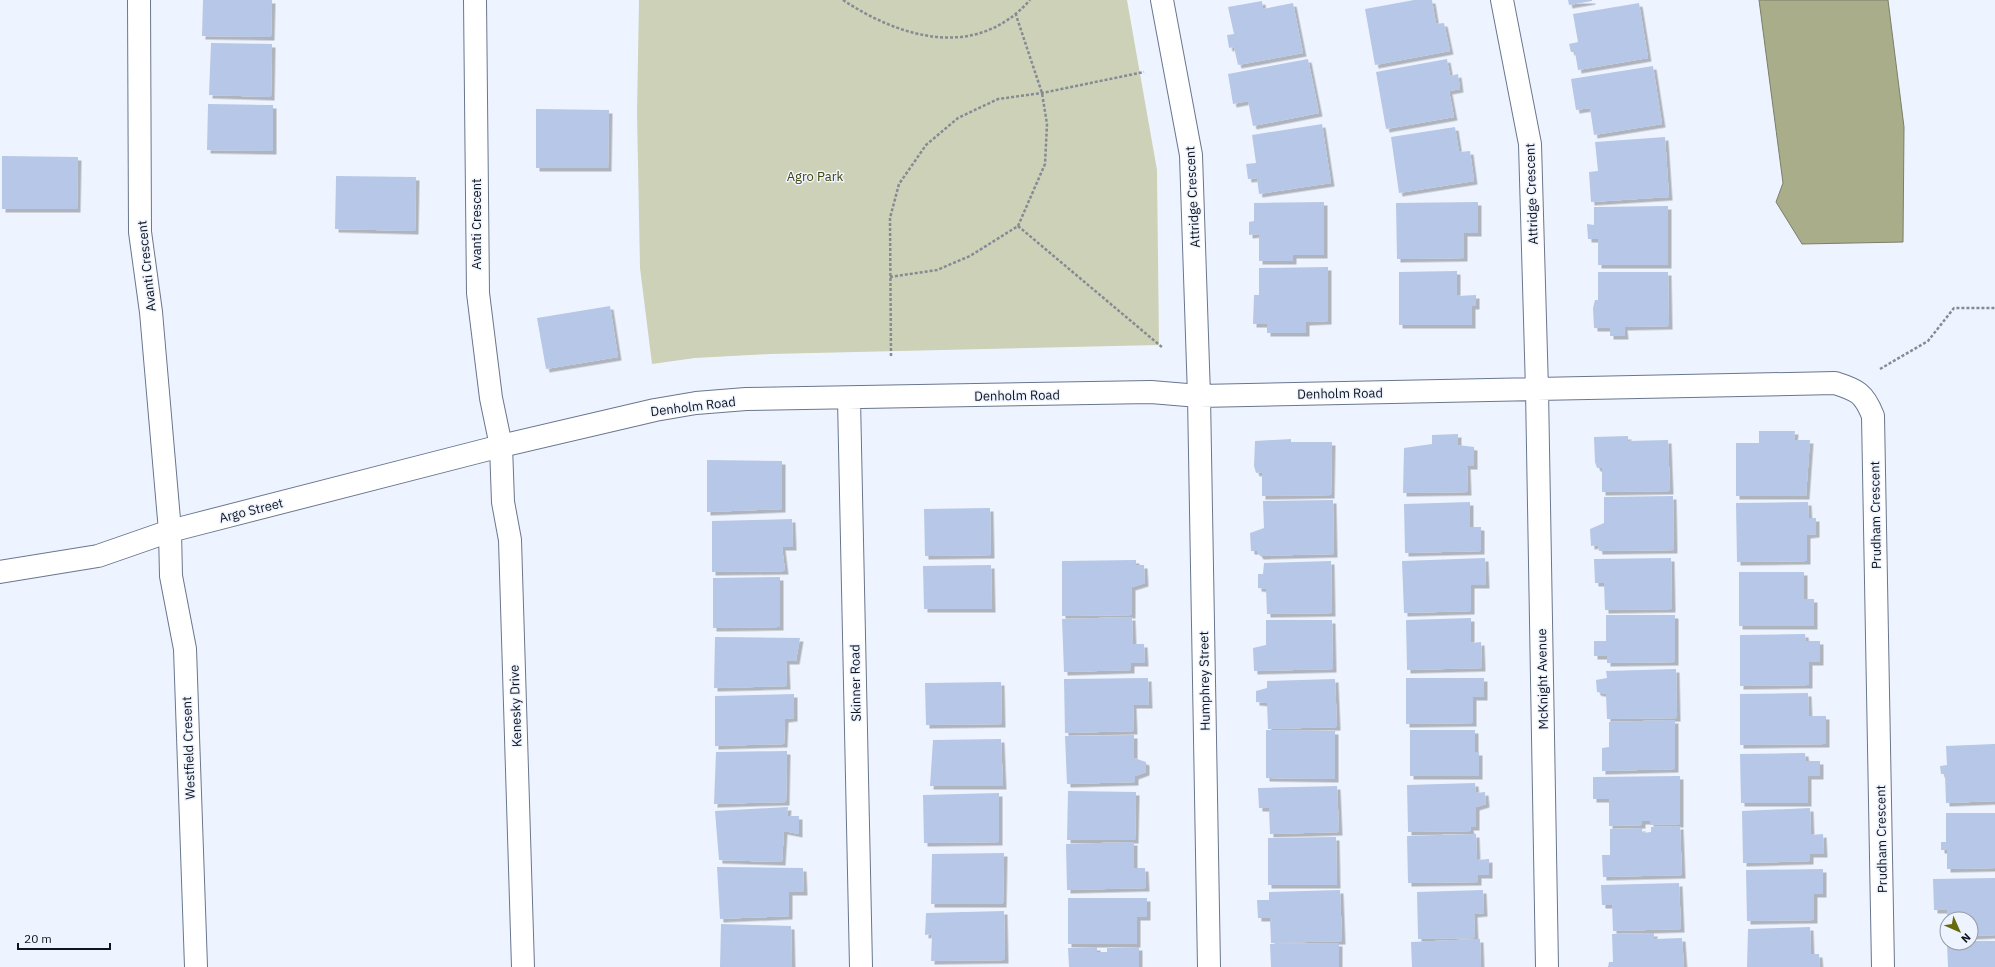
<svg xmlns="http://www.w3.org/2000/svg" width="1995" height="967" viewBox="0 0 1995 967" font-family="'IBM Plex Sans',sans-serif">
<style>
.green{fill:#cdd1b7}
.water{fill:#a9ad8a;stroke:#7a7f69}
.building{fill:#b6c7e7;filter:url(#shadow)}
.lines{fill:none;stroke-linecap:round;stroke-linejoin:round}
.minor-casing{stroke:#69768e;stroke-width:24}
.path{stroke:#858b95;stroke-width:2.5;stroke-dasharray:3 2;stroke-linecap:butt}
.minor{stroke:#fff;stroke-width:22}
.labels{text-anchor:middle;stroke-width:3;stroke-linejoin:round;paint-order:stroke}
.park-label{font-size:13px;fill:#414508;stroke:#eef4ff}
.street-label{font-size:13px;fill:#0e131c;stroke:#eef4ff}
</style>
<defs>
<filter id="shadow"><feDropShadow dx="3.5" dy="3.5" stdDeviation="0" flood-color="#0004"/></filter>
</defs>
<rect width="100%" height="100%" fill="#eef4ff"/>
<!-- green -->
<path class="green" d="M639,0h488l30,170 2,175 -389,9 -75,4 -43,6 -12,-96 -3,-155z"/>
<!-- water -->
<path class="water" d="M1759,0h129l16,127 -1,115 -101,2 -26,-42 7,-19z"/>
<!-- building -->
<path class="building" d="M203,0h69l-1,37 -69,-1z
M1414,0h18l4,24 8,-1 6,28 -75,14 -10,-56z
M1568,0h24v1l-23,4z
M1262,1l1,8 30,-6 10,50 -65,12 -4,-18 -5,1 -2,-13 7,-1 -6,-27z
M1639,3l9,55 -70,12 -3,-18h-4l-2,-8 9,-2 -5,-28z
M211,43l61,1 -1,53 -62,-2z
M1308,59l11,54 -66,13 -5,-25 -15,3 -5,-30z
M1447,59l3,17 8,-2 2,15 -11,2 5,26 -68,12 -10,-57z
M1653,66l9,58 -68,11 -4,-27 -14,2 -5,-31z
M208,104l65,1v46l-66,-1z
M536,109l73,1 -1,58h-72z
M1322,124l9,59 -72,11 -2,-16 -9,1 -2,-15 10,-1 -4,-28z
M1455,127l4,25 11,-1 4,30 -75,12 -8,-56z
M1665,137l4,60 -78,5 -2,-30 9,-1 -3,-29z
M2,156l76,1 -1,52h-75z
M336,176l80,1 -1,54 -80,-2z
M1324,202v53h-31v6h-34v-27l-10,1v-13l5,-1v-18z
M1478,202v31h-14v25l-67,1 -1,-56z
M1668,206v59h-70v-26h-10l-1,-15 7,1v-18z
M1328,267v54l-22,1v11h-39v-9h-14l1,-29h5v-27z
M1457,271v25l19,-1v11h-4v19h-73v-53z
M1598,272h70l1,54 -45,1 1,9h-15v-8h-16l-1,-20 2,-8h3z
M610,306l8,51 -72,12 -9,-51z
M1759,431h36l-1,9h16l-4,56h-70v-53h23z
M1458,434v11l16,2v19h-7l1,26 -65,1 1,-45 28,-4v-9z
M1628,436v5l40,-1 2,51 -68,1v-24h-5l-2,-6 -1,-25z
M1291,439v3h41l-1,53 -69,1v-24l-6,1 -2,-7 1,-25z
M707,460l75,1v48l-75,3z
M1673,496l1,54 -75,1 -1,-6 -7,1 -1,-17 14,-6v-26z
M1333,500l1,54 -74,2 -3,-5h-6l-1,-18 14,-5 -1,-27z
M1470,502v25h11v24l-76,2 -1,-49z
M1808,502l1,16h7v16l-9,1v26l-70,1 -1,-59z
M990,508l1,47 -66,1 -1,-47z
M792,519l1,28h-11l3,24 -73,1v-51z
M1485,558l1,27h-15v26l-67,2 -2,-52z
M1671,558l1,51 -67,1 -1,-27h-9l-1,-24z
M1136,560v5h8l1,18 -13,4v28l-70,1v-55z
M1331,561l1,52 -65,1 -1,-25 -8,-1v-14h5l1,-11z
M991,565l1,44h-68l-1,-43z
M1739,572h65v27h10v27h-75z
M780,577v50l-67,1v-50z
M1606,615h69v47l-68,1v-7h-13v-15h12z
M1132,617l1,27h11l1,19h-14v7l-67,2 -2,-53z
M1471,618v25l10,-1 1,26 -75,2 -1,-50z
M1266,620h66l1,49 -79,2 -1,-23 13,-3z
M1805,634l1,7h14v21h-11v23l-69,1v-51z
M715,637l85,1 -4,23h-10l1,25 -73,2z
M1676,669l1,49 -70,1 -1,-25 -9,-2 -1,-12 11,-2 -1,-7z
M1148,678l1,27h-16l1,26 -69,2 -1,-54z
M1406,678h78v19h-11v26l-67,1z
M1335,679l2,48 -69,2 -1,-26 -11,-1v-11l11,-3v-7z
M1001,682l1,42 -76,1 -1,-42z
M1808,693l1,23h17v28l-86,1v-51z
M794,694v24l-9,1 -1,25 -69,2v-50z
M1675,720v49l-73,2v-23l7,-1v-25z
M1266,730l69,1v48l-69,-1z
M1410,730h65v22h4v24h-69z
M1134,735v23l12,4v10l-11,4v6l-68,2 -2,-48z
M1001,739l2,47h-73l3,-46z
M1995,744v57l-49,2 -1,-29h-4l-1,-8 7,-1 -1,-19z
M787,751l-1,51 -72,2 2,-52z
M1805,753l1,8h14v15h-12v27h-67l-1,-49z
M1680,776v48l-30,1v-4h-8v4l-33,1v-27h-16v-22z
M1475,783l1,10 9,-1 1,12 -10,3v20h-6l1,4 -63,1 -1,-47z
M1337,786l2,46 -69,2 -1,-26h-10l-1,-20z
M1068,791l68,1 -1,48h-68z
M999,793v49l-75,1 -1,-48z
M788,807l-1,9h12v18l-15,-3 -2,31 -63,-2 -4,-49z
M1810,808l1,27 12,-1 1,20h-14v7l-67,2 -1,-52z
M1946,813h49v55l-48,1v-19h-6v-8h5z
M1680,826l2,49 -79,2 -1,-22h8v-26l32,-1v5l9,-1v-5z
M1476,834l1,26 12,-1v16h-11v7l-70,1 -1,-47z
M1336,837l1,48h-69v-47z
M1134,842v26h11l1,20 -79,2 -1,-46z
M1004,853l-1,51h-72l1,-50z
M717,867l86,1 1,24h-15v24l-69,3z
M1823,869v25h-9v26l-67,1 -1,-51z
M1995,878v57l-24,1v-17h-24v-9h-13l-1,-31z
M1679,883l2,46 -68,2 -1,-26h-10l-1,-20z
M1340,890l2,51 -71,2 -1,-25h-12l-1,-18h12v-8z
M1483,890l1,23 -10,1 1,24 -57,1 -1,-47z
M1068,898h79v19h-10v27h-69z
M1004,911l1,49 -74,1 1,-27 -7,1 1,-22z
M721,924l70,2 1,41h-72z
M1810,927l1,27h8l1,13h-73l1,-38z
M1654,933v6l28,-1 2,29h-76l1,-5h4l-1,-28z
M1480,939l1,28h-69l-1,-25z
M1971,941h24v26h-47l-1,-24h24z
M1339,943v24h-68l-1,-23z
M1097,947v5h10v-4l32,-1v20h-70l-1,-19z"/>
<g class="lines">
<defs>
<path id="minor" d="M139,0l1,232 11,80 19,219 1,45 14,73 11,318
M475,0l3,293 13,105 10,48 2,56 7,38 13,427
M1162,0l29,155 8,241 10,571
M1502,0l28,144 7,246 10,577
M849,399l12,568
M0,572l98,-16 72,-25 331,-85 154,-36 41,-7 50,-4 405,-7 48,4 636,-13c22,7 29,10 38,33l10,551"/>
</defs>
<!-- minor casing -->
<use href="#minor" class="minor-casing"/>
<!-- path -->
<path class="path" d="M843,0c59,39 134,60 187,0
M1018,226l145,122
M890,277l47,-7 33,-14 48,-30 27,-62 2,-40 -5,-31 -26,-78
M891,356l-1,-138 9,-34 27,-39 32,-27 40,-19 44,-6 102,-21
M1880,369l48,-28 26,-33h41"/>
<!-- minor -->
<use href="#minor" class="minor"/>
</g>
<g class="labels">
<!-- park labels -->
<g class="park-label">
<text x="815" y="181">Agro Park</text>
</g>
<!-- street labels -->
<g class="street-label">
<text transform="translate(1531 194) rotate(-92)" y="5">Attridge Crescent</text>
<text transform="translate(1192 197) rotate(-93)" y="5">Attridge Crescent</text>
<text transform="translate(476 224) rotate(-90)" y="5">Avanti Crescent</text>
<text transform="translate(146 266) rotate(-96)" y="5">Avanti Crescent</text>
<text transform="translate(1340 393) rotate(-1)" y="5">Denholm Road</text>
<text transform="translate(1017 395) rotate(-1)" y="5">Denholm Road</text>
<text transform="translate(693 406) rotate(-7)" y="5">Denholm Road</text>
<text transform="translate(251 510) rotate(-14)" y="5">Argo Street</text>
<text transform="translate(1875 515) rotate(-91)" y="5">Prudham Crescent</text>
<text transform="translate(1542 679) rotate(-91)" y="5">McKnight Avenue</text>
<text transform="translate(1204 681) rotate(-91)" y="5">Humphrey Street</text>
<text transform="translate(855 683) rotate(-91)" y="5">Skinner Road</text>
<text transform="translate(515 706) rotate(-92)" y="5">Kenesky Drive</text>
<text transform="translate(188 748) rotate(-92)" y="5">Westfield Cresent</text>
<text transform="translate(1881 839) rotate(-91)" y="5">Prudham Crescent</text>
</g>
</g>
<!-- north arrow -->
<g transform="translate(1959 931) rotate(135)"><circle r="19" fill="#eef4ff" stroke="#949aa4"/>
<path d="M0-3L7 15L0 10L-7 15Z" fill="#676b0e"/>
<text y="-6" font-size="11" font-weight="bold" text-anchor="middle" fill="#0e131c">N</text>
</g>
<!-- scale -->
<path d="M18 943v6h92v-6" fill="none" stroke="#0e131c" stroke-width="2"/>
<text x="24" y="943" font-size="12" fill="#0e131c" stroke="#eef4ff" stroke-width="3" paint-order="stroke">20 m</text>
</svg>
